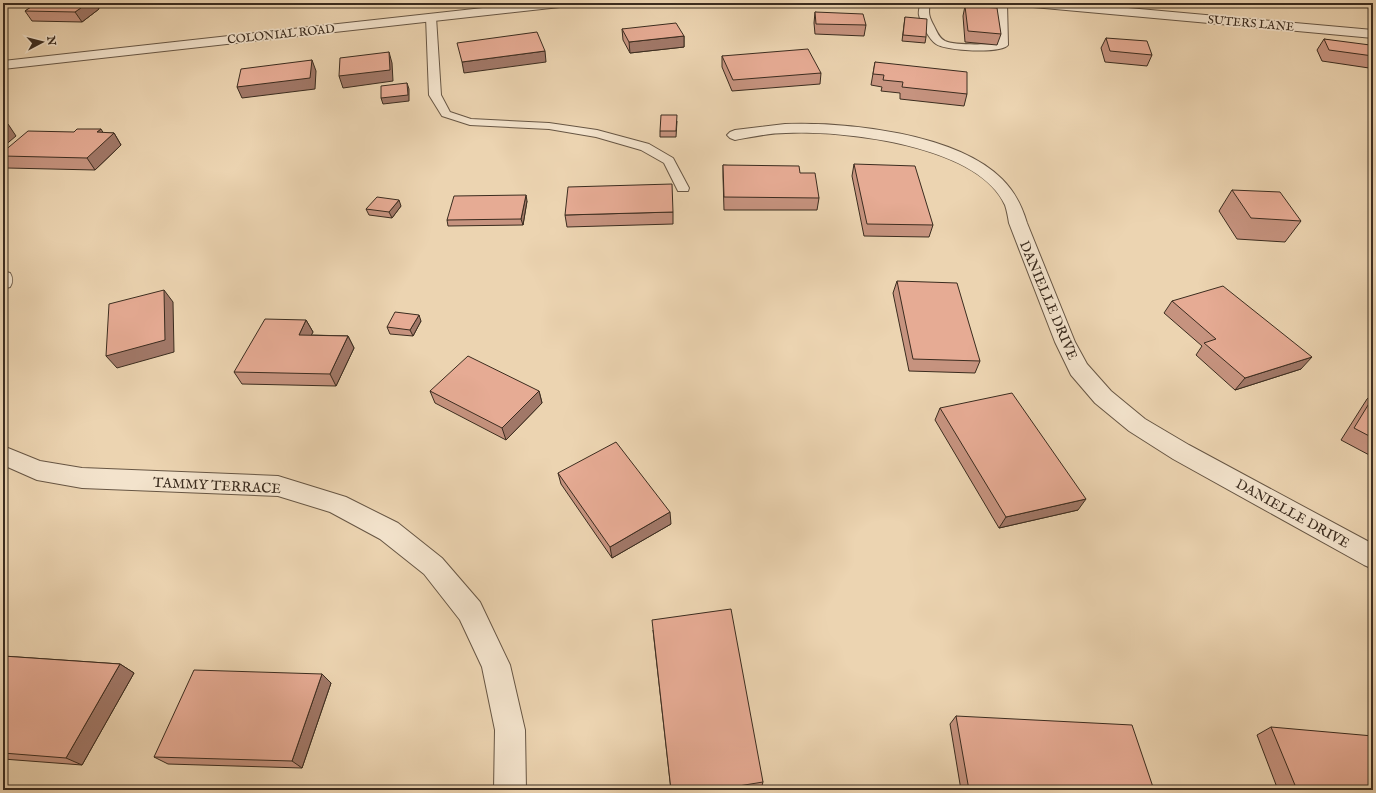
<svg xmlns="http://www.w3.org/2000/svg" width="1376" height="793" viewBox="0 0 1376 793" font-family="'IM FELL English',serif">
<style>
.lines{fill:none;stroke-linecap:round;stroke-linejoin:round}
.service-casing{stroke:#675644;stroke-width:2}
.minor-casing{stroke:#675644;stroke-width:2}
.service{fill:#f3e3cc;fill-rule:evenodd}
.minor{fill:#f3e3cc;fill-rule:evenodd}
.wall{fill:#c6937f;stroke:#3b2c1f}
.shaded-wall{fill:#a17868;stroke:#3b2c1f}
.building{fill:#e6ab94;stroke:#3b2c1f}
.labels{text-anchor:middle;stroke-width:3.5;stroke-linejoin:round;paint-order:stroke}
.far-street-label{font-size:12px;fill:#3b2c1f;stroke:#f3e3cc}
.street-label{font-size:14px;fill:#3b2c1f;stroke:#f3e3cc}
</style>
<rect width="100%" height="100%" fill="#ecd4b1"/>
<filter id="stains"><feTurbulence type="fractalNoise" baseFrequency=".005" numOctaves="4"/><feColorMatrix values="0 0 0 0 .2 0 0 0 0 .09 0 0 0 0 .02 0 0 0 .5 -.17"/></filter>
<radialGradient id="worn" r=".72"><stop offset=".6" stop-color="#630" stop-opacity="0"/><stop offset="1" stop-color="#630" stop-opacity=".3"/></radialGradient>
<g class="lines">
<defs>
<path id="service" d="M920,3h10c-2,10 -1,14 4,23 3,6 5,12 11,15 11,5 40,3 53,3l-1,-41h10l1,42c-7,9 -62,6 -72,-1 -7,-5 -15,-20 -17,-29 -1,-3 1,-8 1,-12z
M431,14l5,3 5,78 9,17 21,7 78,4 48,7 52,14 24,14 16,30 -1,3h-10l-14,-28 -23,-13 -45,-13 -47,-8 -79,-4 -28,-9 -13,-21 -3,-78z"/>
<path id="minor" d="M528,3h38l-6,4 -557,62v-8z
M1027,3h46l300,27v8l-340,-31z
M785,124c62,-2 171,9 217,55 13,13 20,27 25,44l48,119 12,22 24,27 34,28 44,26 184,99v25l-9,-4 -191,-106 -44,-28 -34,-28 -24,-28 -16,-33 -46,-119c-1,-6 -2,-12 -4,-18 -27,-60 -162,-75 -219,-72 -17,0 -34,4 -51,7l-5,-2 -3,-3 3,-3 5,-2z
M3,271l7,2c3,5 3,9 0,14l-7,2z
M3,446l37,15 42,7 196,8 68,21 52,26 44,35 38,44 30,63 15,65 1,60h-32l1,-60 -13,-63 -22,-47 -36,-46 -44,-35 -50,-27 -52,-16 -196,-8 -45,-8 -34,-15z"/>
</defs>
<!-- service casing -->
<use href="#service" class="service-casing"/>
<!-- minor casing -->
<use href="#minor" class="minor-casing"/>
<!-- service -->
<use href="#service" class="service"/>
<!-- minor -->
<use href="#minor" class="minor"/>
</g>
<!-- wall -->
<path class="wall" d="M37,3h59l3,6 -17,13 -50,-1 -7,-10z
M965,6l36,28 -4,11 -32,-3 -2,-26z
M815,12l51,13 -2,11 -49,-2 -1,-11z
M905,17l21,20 -1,6 -23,-2z
M622,29l62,7v11l-54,6 -7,-13z
M1106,38l46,17 -5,11 -42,-4 -4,-14z
M1324,39l49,11v12l-4,6 -47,-7 -5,-11z
M722,56l99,17 -1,11 -88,7 -10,-24z
M875,62l92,32 -3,12 -64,-7v-6l-19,-2 1,-4 -11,-2z
M677,121l-1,16h-16v-6z
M103,133h11l7,12 -26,25 -88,-2 -4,-5v-11z
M854,164l79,61 -4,12 -65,-1 -12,-60z
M723,165l77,8 19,25 -2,12h-93l-1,-33z
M1232,190l69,31 -16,21 -48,-3 -18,-28z
M527,201l-4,24 -75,1 -1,-6z
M401,206l-9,12 -23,-3 -3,-6z
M673,212v12l-106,3 -2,-12z
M897,281l83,80 -5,12 -66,-2 -16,-78z
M1172,301l129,68 -66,21 -39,-35 6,-9 -38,-33z
M306,320l7,12 -2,3 37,1 6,12 -18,38 -94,-2 -8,-12z
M421,321l-8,15 -23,-2 -3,-7z
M430,391h109l3,12 -36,37 -71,-37z
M1373,393v64l-32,-17 26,-41z
M940,408l138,102 -79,18 -64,-108z
M558,473l113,51 -59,34 -51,-74z
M653,630l110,152 -2,7 -4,1h-86z
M3,656l117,8 14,9 -52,92 -79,-6z
M322,674l9,9 -29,85 -134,-4 -14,-7z
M956,716l198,74h-193l-11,-66z
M1271,727l102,63h-95l-21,-55z"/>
<!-- shaded-wall -->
<path class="shaded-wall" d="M88,3h8l3,6 -17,13 -7,-10z
M684,36v11l-54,6 -1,-11z
M545,51l1,11 -82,11 -2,-11z
M389,52l3,11 1,18 -50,7 -4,-12z
M312,60l4,11 -1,18 -73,9 -5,-11z
M407,83l2,6v12l-26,3 -2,-6z
M8,124l8,12 -13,11v-19z
M101,129l6,10 7,-6 7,12 -26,25 -8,-12 10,-26z
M526,195l1,6 -4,24 -2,-6z
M399,200l2,6 -9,12 -3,-6z
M164,290l9,12 1,50 -57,16 -11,-12z
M419,315l2,6 -8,15 -3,-6z
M306,320l7,12 -8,15 -6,-12z
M348,336l6,12 -18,38 -6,-12z
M1312,357l-11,12 -66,21 10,-12z
M539,391l3,12 -36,37 -4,-12z
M1086,499l-8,11 -79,18 7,-11z
M670,512l1,12 -59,34 -2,-11z
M120,664l14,9 -52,92 -16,-7z
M322,674l9,9 -29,85 -10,-7z"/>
<!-- building -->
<path class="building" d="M37,3h51l-13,9 -50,-1z
M965,6l32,2 4,26 -33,-3z
M815,12l48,2 3,11 -50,-1z
M905,17l22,2 -1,18 -23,-2z
M676,23l8,13 -55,6 -7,-13z
M537,32l8,19 -83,11 -5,-19z
M1106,38l41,3 5,14 -42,-4z
M1324,39l46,6 3,5v6l-44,-6z
M808,49l13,24 -88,7 -11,-24z
M389,52l1,18 -51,6 1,-18z
M312,60l-2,18 -73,9 4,-18z
M875,62l92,10v22l-65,-7 1,-5 -20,-2 1,-5 -11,-1z
M407,83l1,12 -27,3v-12z
M661,115h16l-1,16h-16z
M3,124h5l-5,4z
M77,129h24l-4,3 17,1 -27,25 -84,-2v-4l25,-21 46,1z
M854,164l61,2 18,59 -66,-1z
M723,165l76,1 1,7h15l4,25 -95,-1z
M672,184l1,28 -108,3 3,-28z
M1232,190l48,2 21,29 -50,-3z
M526,195l-5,24 -74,1 7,-24z
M377,197l22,3 -10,12 -23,-3z
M897,281l60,2 23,78 -67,-2z
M1223,286l89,71 -67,21 -41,-35 12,-4 -44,-38z
M164,290l1,50 -59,16 3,-52z
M395,312l24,3 -9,15 -23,-3z
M265,319l41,1 -7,15 49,1 -18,38 -96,-2z
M468,356l71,35 -37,37 -72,-37z
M1012,393l74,106 -80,18 -66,-109z
M1373,397v41l-19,-10z
M616,442l54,70 -60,35 -52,-74z
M731,609l32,173 -49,8h-43l-19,-170z
M3,656l117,8 -54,94 -63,-5z
M194,670l128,4 -30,87 -138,-4z
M956,716l176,9 22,65h-185z
M1271,727l102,9v54h-76z"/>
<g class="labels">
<!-- far-street labels -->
<g class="far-street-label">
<text transform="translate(1251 23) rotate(5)" y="4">SUTERS LANE</text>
<text transform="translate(281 34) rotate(-6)" y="4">COLONIAL ROAD</text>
</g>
<!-- street labels -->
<g class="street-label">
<text transform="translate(1049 300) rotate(67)" y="5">DANIELLE DRIVE</text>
<text transform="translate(217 485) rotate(3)" y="5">TAMMY TERRACE</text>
<text transform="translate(1293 513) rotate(29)" y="5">DANIELLE DRIVE</text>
</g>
</g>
<!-- margin -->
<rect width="1376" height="793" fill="none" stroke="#ecd4b1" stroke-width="16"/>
<rect x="4" y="4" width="1368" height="785" fill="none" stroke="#3b2c1f" stroke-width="2"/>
<rect x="8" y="8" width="1360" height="777" fill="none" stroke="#3b2c1f"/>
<!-- north arrow -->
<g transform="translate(42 42) rotate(83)" stroke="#f3e3cc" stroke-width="3" paint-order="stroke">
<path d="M0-3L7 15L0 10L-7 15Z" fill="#3b2c1f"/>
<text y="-6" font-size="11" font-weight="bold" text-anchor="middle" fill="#3b2c1f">N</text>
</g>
<rect width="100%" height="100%" filter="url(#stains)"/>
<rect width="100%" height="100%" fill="url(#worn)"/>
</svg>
